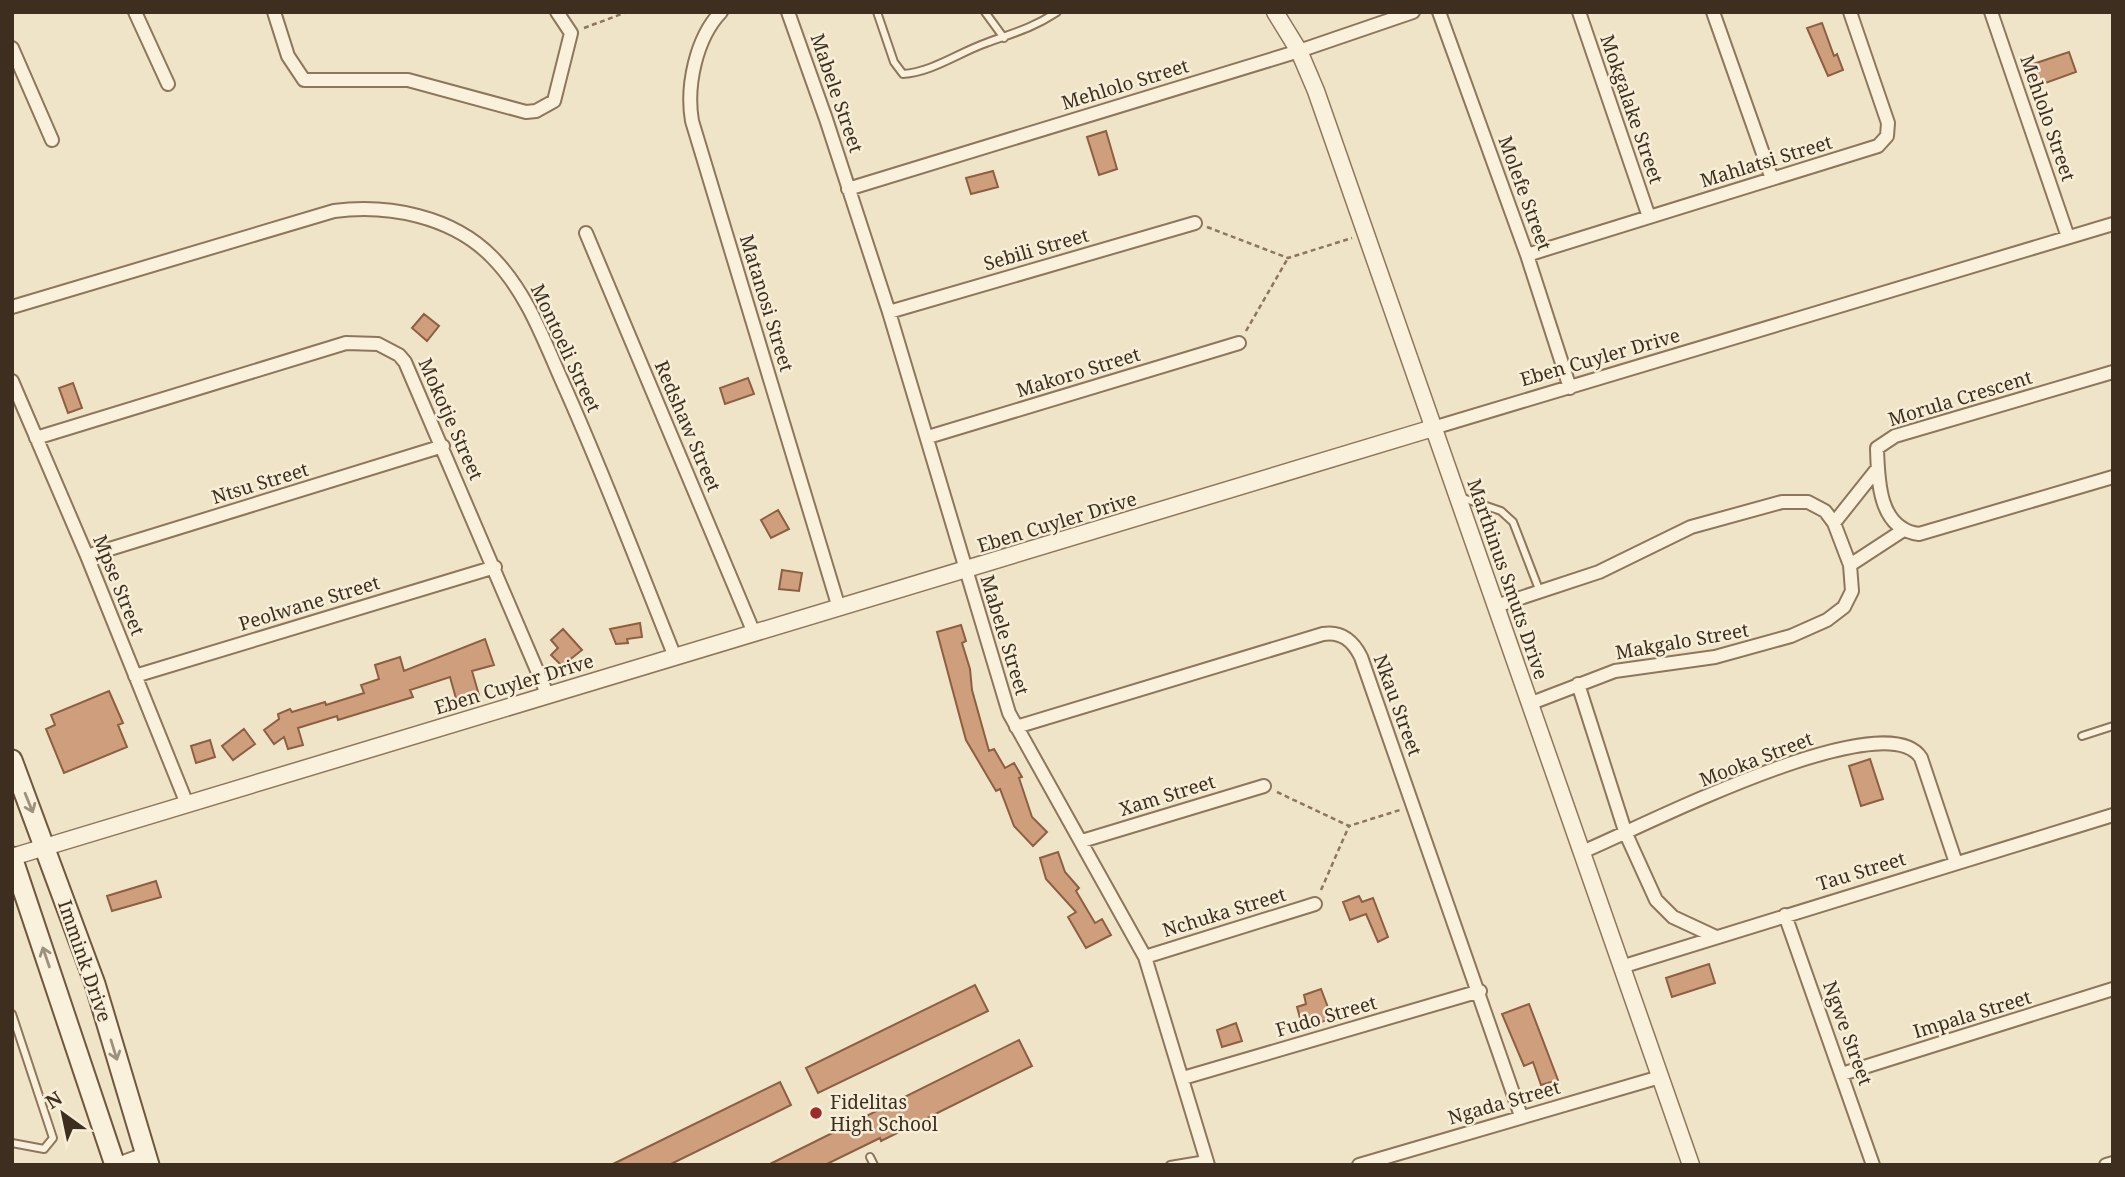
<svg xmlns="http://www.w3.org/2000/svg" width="2125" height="1177" viewBox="0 0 2125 1177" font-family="'Noto Serif',serif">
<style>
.building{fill:#cf9f7d;stroke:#8d5f41;stroke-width:2}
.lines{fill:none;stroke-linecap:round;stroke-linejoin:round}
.service-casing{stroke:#8d765c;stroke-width:10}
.minor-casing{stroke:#8d765c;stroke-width:16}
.tertiary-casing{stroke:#8d765c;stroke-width:19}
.secondary-casing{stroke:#6f573f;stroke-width:23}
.path{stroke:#8d765c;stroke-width:2.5;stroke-dasharray:5 3.5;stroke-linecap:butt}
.service{stroke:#faf1dc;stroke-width:6}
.minor{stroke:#faf1dc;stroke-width:12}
.tertiary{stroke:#faf1dc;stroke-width:16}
.secondary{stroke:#faf1dc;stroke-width:19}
.oneway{stroke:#9c907e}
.poi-dot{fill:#9e2a2b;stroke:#f7eed8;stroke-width:2.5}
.labels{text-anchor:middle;stroke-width:5;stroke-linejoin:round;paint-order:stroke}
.street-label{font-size:19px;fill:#3d2e20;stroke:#f7eed8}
.poi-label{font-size:19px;fill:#3d2e20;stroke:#f7eed8;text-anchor:start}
</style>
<rect width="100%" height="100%" fill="#f0e4c8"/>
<!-- building -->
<path class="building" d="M1822,23l12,33 3,-2 6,16 -15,6 -21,-48z
M2069,52l7,20 -36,13 -7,-21z
M1106,131l11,38 -18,6 -12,-38z
M993,171l5,16 -27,7 -5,-16z
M424,314l15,12 -12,15 -15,-13z
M748,378l6,16 -29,10 -5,-16z
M73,383l9,25 -14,5 -9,-25z
M778,510l11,19 -18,9 -10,-18z
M782,570l20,3 -3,18 -20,-2z
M640,623l2,14 -15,2 1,4 -12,1 -6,-15z
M961,625l5,16 -4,2 8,26 2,21 17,61 5,-2 11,19 9,-5 8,14 -3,1 13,39 15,15 -14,14 -19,-20 -14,-37 -4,2 -30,-51 -29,-108z
M563,629l19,21 -20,16 -11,-11 7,-7 -7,-8z
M485,639l9,26 -22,6 7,24 -22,7 -7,-25 -40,13 3,7 -75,23 -1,-4 -39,12 5,17 -15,4 -4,-12 -10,7 -10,-14 15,-11 -1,-5 12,-5 2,3 33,-10 1,3 38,-12 -3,-8 18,-6 -4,-14 25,-8 4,14z
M109,691l14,32 -5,2 9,22 -63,26 -18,-44 9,-4 -4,-10z
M244,729l11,15 -22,16 -11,-14z
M210,740l5,17 -19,6 -5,-17z
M1870,759l13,40 -22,7 -12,-40z
M1058,852l7,20 14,16 -3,3 19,32 7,-4 9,16 -25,13 -18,-31 8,-5 -30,-33 -6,-21z
M156,881l5,16 -49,14 -5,-15z
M1359,896l3,6 11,-4 15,39 -10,5 -12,-28 -16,6 -7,-18z
M1709,964l6,19 -43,14 -6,-19z
M975,985l13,26 -170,82 -12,-25z
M1321,989l11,29 -29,11 -6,-22 9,-3 -2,-9z
M1529,1004l29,76 -17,5 -8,-23 -9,4 -22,-52z
M1236,1023l6,18 -20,6 -5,-17z
M1019,1040l13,26 -151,75 -1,-3 -55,27h-57z
M780,1082l11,23 -122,60h-58z"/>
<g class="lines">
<defs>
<path id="service" d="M877,12l17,50 9,12c29,-2 55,-21 83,-31 27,-10 45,-14 71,-31
M985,12l19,26
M1460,497l41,14 12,11 27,70
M2082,736l31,-10
M12,1014l41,124 -9,11 -32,-6
M870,1157l4,8
M1170,1165l36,-6"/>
<path id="minor" d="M135,12l33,72
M274,12l14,44 16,24h104l118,32 10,-1 18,-10 17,-68 -14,-21
M721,12c-25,26 -35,74 -29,109l147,487
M788,12l38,107 63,193 120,401 136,244 63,208
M1439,12l88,243 43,133
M1579,12l70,205
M1713,12l59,167
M1991,12l77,225
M12,48l40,92
M848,189l451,-138 114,-39
M586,233l168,400
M1527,255l351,-109 9,-10 1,-13 -38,-111
M12,307l322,-96c54,-7 118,5 158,46 34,34 51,81 70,124 41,91 76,184 113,276
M889,312l306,-89
M2113,372l-218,64 -18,12c1,34 2,81 42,86l194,-57
M12,381l75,175 100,248
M1433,428l680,-204
M928,437l311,-94
M36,438l310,-95 32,1 21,11 6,7 143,334
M1834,523l43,-54
M87,556l356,-110
M1850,565l52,-34
M1496,606l103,-34 92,-45 91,-25h26l17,9 9,12 16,42 2,26 -8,16 -17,13 -36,16 -76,21 -100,14 -86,33
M135,676l360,-109
M1578,684l48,150 30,66 17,17 43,20
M1016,727l307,-93c19,-3 30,7 38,23l160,459
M1082,841l182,-55
M1582,852c52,-21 303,-152 339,-94l35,105
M1785,915l88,250
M1145,957l170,-53
M1621,967l492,-152
M1842,1074l271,-85
M1183,1078l297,-87
M115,1165l30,-11
M1359,1165l301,-88
M2106,1165l7,-2"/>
<path id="tertiary" d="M1275,12l24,39 17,40 375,1074
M12,857l1421,-429"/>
<path id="secondary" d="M12,760l83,224 54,181
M12,857l103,308"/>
</defs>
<!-- service casing -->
<use href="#service" class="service-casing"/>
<!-- minor casing -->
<use href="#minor" class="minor-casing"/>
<!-- tertiary casing -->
<use href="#tertiary" class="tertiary-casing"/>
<!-- secondary casing -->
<use href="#secondary" class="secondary-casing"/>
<!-- path -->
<path class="path" d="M584,28l43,-16
M1207,227l81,31 64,-20
M1246,331l42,-73
M1277,792l72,34 51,-16
M1321,890l28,-64"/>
<!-- service -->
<use href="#service" class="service"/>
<!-- minor -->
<use href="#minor" class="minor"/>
<!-- tertiary -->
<use href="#tertiary" class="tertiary"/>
<!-- secondary -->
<use href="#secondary" class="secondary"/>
</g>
<!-- one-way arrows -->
<defs><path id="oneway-shaft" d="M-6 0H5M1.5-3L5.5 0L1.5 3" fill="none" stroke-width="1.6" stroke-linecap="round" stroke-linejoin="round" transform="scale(1.75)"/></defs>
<g class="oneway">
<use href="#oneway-shaft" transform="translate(29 803) rotate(68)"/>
<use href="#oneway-shaft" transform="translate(46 957) rotate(-109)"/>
<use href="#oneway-shaft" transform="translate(114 1050) rotate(73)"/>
</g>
<!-- markers -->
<circle class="poi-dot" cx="816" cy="1113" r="7"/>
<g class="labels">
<!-- street labels -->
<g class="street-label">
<text transform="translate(1125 84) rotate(-17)" y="7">Mehlolo Street</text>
<text transform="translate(837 93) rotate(71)" y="7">Mabele Street</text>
<text transform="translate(1632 109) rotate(71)" y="7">Mokgalake Street</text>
<text transform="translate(2048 118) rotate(71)" y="7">Mehlolo Street</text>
<text transform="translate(1766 161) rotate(-17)" y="7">Mahlatsi Street</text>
<text transform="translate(1525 193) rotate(70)" y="7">Molefe Street</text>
<text transform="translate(1036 249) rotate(-16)" y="7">Sebili Street</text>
<text transform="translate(767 303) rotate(73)" y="7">Matanosi Street</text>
<text transform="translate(566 348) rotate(65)" y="7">Montoeli Street</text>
<text transform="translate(1600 357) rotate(-16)" y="7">Eben Cuyler Drive</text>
<text transform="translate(1078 372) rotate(-17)" y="7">Makoro Street</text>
<text transform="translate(1960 398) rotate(-17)" y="7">Morula Crescent</text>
<text transform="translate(451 419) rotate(66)" y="7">Mokotje Street</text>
<text transform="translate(688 426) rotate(67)" y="7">Redshaw Street</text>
<text transform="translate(260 483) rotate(-17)" y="7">Ntsu Street</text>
<text transform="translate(1057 522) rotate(-17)" y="7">Eben Cuyler Drive</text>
<text transform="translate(1508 579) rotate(71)" y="7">Marthinus Smuts Drive</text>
<text transform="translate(119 585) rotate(68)" y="7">Mpse Street</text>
<text transform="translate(309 603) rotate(-17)" y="7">Peolwane Street</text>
<text transform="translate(1005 635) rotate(73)" y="7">Mabele Street</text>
<text transform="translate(1682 641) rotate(-10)" y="7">Makgalo Street</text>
<text transform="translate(514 684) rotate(-17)" y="7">Eben Cuyler Drive</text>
<text transform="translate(1398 705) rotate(70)" y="7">Nkau Street</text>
<text transform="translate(1756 759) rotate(-21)" y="7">Mooka Street</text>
<text transform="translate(1167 795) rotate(-17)" y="7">Xam Street</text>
<text transform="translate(1861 871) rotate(-17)" y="7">Tau Street</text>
<text transform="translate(1224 912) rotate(-17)" y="7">Nchuka Street</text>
<text transform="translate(85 961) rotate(71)" y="7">Immink Drive</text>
<text transform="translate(1972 1014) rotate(-17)" y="7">Impala Street</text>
<text transform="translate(1326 1016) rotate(-16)" y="7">Fudo Street</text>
<text transform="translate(1848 1033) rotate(70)" y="7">Ngwe Street</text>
<text transform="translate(1504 1102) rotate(-16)" y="7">Ngada Street</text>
</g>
<!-- poi labels -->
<g class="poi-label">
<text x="830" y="1109">Fidelitas<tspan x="830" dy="22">High School</tspan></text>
</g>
</g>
<!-- border -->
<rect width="2125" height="1177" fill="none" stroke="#3d2e20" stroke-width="28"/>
<!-- north arrow -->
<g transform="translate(63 1114) rotate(327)" stroke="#f7eed8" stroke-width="5" paint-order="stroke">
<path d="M0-5L12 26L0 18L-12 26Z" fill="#3d2e20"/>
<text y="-10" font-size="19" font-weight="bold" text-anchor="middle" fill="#3d2e20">N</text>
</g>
</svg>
